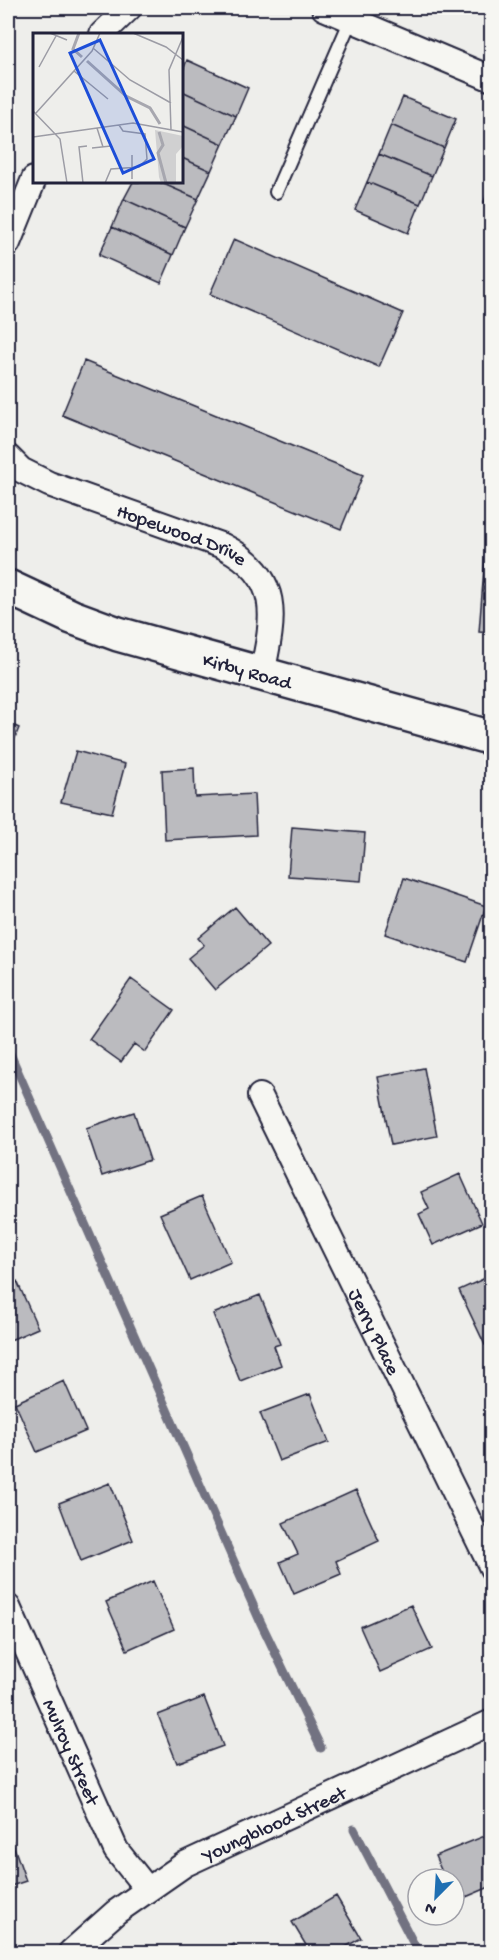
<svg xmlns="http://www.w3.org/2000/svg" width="499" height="1960" viewBox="0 0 499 1960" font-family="'Gochi Hand',sans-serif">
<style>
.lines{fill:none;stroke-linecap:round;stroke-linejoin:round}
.stream{stroke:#727281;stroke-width:9}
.building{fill:#bbbbbf;stroke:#22223b;stroke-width:1.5}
.lane-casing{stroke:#22223b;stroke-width:16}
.street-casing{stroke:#22223b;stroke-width:28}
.secondary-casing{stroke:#22223b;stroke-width:38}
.lane{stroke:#f6f6f2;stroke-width:12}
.street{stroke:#f6f6f2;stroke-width:24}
.secondary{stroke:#f6f6f2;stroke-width:33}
.labels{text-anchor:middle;stroke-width:5;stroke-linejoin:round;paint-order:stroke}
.street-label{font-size:20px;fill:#22223b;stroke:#f6f6f2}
.inset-river{fill:none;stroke:#a7a7af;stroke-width:3}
.inset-road{fill:none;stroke:#9c9ca5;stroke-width:1.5}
.view{fill:#1d4ed8;fill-opacity:0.15;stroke:#1d4ed8;stroke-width:3}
.inset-edge{fill:none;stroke:#22223b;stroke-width:3}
</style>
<rect width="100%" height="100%" fill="#eeeeeb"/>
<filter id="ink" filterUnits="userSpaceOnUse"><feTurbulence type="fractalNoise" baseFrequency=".0167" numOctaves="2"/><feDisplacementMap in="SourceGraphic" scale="12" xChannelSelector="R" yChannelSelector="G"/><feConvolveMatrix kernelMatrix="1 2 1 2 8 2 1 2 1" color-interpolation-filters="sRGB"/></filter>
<g filter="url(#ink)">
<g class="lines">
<!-- stream -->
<path class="stream" d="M8,1049l252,572 61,127
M354,1829l64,123"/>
</g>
<!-- building -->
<path class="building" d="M468,8h24v10z
M187,60l61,28 -12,28 -54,-25v-18z
M182,91l54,25 -13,28 -41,-19z
M403,97l53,22 -12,29 -53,-23z
M182,125l41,19 -12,27 -29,-13z
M391,125l53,23 -12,28 -53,-22z
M379,154l53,22 -12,28 -53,-22z
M182,158l29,13 -13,28 -39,-17h23z
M492,180v25l-8,-3z
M133,182h26l39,17 -13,28 -61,-28z
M367,182l53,22 -12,29 -53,-23z
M124,199l61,28 -12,28 -61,-28z
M112,227l61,28 -12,28 -62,-28z
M234,239l169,74 -24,54 -169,-73z
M84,361l279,114 -22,54 -279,-114z
M489,506h3v127l-13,-1z
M8,723l11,5 -11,27z
M76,751l49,13 -13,49 -51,-11z
M194,768l1,29 59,-3 2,41 -91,5 -3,-70z
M292,827l73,6 -4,48 -73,-5z
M404,878l82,28 -19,56 -82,-28z
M235,907l33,39 -53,44 -27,-32 16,-13 -6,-7z
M131,979l43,31 -29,42 -11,-8 -13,18 -32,-23z
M424,1068l13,68 -46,9 -13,-68z
M134,1112l16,48 -48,16 -16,-48z
M460,1174l22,49 -49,22 -14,-31 10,-5 -8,-17z
M202,1196l29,66 -41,18 -30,-66z
M492,1275v68l-7,2 -26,-55z
M17,1281l21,47 -30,13v-56z
M260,1295l20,49 -6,2 7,19 -41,16 -27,-67z
M64,1381l22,50 -49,21 -22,-49z
M310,1394l19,48 -50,19 -19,-48z
M110,1483l23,57 -52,21 -22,-58z
M356,1490l23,51 -43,20 5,13 -47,20 -14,-32 18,-8 -15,-31z
M153,1581l21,48 -47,21 -21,-48z
M411,1605l21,44 -52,23 -20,-45z
M204,1697l19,49 -46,17 -19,-48z
M8,1830l18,51 -18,6z
M492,1833v53l-38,16v-23h-9l-10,-23z
M336,1896l25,42 -24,14h-27l-18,-30z
M234,1944l7,8h-19z"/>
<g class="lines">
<defs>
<path id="lane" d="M276,192l80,-184"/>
<g id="street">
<path d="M324,8l168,71"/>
<path d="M102,34l27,-26"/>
<path d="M8,243l26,-64"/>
<path id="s1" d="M8,457l13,13 28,14 174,62c60,31 51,71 39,128"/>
<path id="s2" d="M260,1096l232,472"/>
<path id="s3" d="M8,1607l108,243 31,39"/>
<path id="s4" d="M71,1952l45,-40 69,-48 307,-142"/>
</g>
<g id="secondary">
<path id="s5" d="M8,587l64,30 46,17 374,104"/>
</g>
</defs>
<!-- lane casing -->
<use href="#lane" class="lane-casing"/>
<!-- street casing -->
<use href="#street" class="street-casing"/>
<!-- secondary casing -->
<use href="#secondary" class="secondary-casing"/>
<!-- lane -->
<use href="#lane" class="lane"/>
<!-- street -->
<use href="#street" class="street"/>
<!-- secondary -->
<use href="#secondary" class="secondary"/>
</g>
</g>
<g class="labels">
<!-- street labels -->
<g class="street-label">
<text dy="7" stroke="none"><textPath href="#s1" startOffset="192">Hopewood Drive</textPath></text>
<text dy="7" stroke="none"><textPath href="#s5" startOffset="254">Kirby Road</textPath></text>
<text dy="7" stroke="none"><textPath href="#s2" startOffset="262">Jerry Place</textPath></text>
<text dy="7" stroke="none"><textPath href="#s3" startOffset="158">Mulroy Street</textPath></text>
<text dy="7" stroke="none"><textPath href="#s4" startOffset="242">Youngblood Street</textPath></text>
</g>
</g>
<!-- overview -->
<g transform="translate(33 33)">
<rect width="150" height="150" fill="#eeeeeb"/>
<path d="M122,97l28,6v10l-7,8v29h-15l-2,-6z" fill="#d0d0d1"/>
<path class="inset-river" d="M46,0l-6,16 9,8M54,28l39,35 24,12 10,16M126,99l4,13 -5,8 8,30"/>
<path class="inset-road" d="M17,0l17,7M100,0l33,14 17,13M60,15l37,32 41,23M6,34l17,-31M41,38l34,28M0,78l27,28 7,44M3,80l56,-62 8,-18M64,95l6,19M138,97l-2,-60 14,-33M0,104l100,-14 50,9M59,115l19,-2M99,122v24M50,150l-4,-36 8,-1M72,150l6,-14 28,-2 8,-8 -2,-25 -22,-3 -4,-6"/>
<path class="view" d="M67,7l54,119 -31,14 -53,-120z"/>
<rect width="150" height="150" class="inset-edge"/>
</g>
<!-- margin -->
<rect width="499" height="1960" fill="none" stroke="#f6f6f2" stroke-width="30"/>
<rect x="15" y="15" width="469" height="1930" fill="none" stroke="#22223b" stroke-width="2" filter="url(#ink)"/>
<!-- north arrow -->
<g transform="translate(436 1897) rotate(204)"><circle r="28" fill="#f6f6f2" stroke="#a1a1a9" stroke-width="1.5"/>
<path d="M0-4.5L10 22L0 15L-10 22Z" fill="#1f6fb2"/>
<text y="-9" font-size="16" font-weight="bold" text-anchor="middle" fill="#22223b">N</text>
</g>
</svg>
